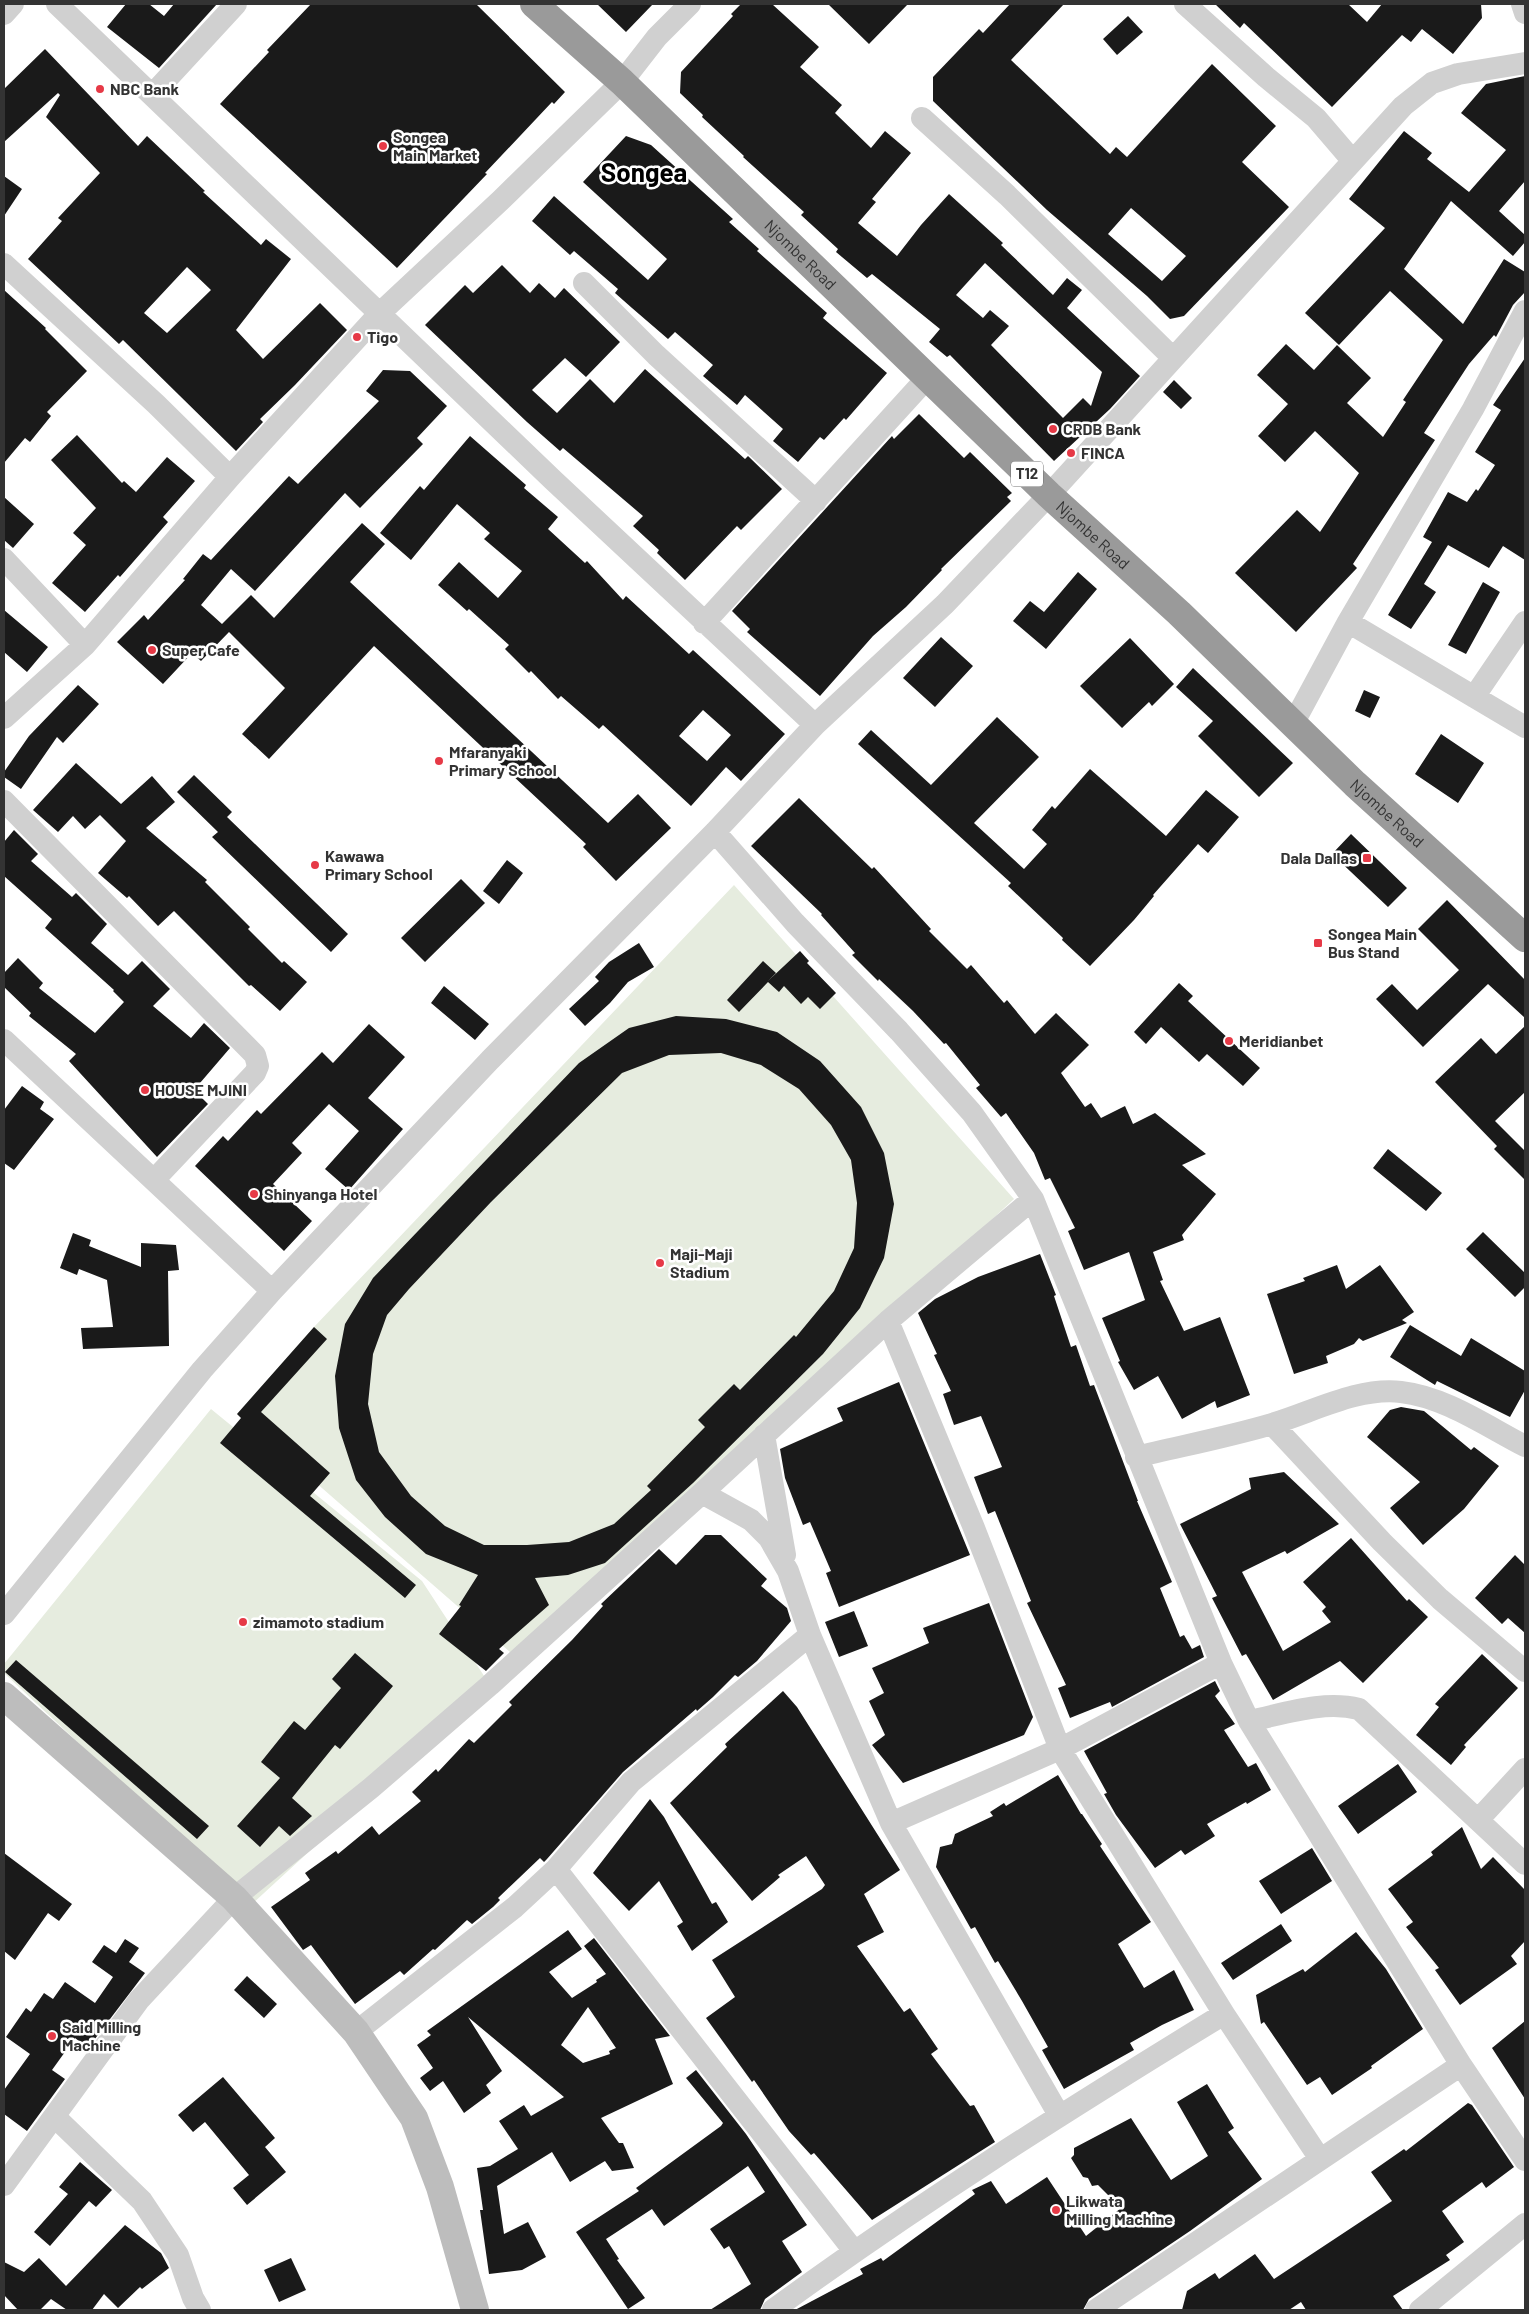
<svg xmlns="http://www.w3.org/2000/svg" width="1529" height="2314" viewBox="0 0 1529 2314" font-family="Barlow,sans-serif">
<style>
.green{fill:#e6ecdf}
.building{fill:#1a1a1a;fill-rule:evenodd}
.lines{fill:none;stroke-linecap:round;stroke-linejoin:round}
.street{stroke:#d0d0d0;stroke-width:22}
.secondary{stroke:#bdbdbd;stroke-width:28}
.highway{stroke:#9a9a9a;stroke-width:28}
.poi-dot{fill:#e63946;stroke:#fff;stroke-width:2}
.labels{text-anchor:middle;stroke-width:5;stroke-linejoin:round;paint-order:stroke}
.shield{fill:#fff;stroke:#707070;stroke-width:1}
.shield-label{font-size:15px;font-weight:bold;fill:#333}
.poi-label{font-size:16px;font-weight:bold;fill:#333;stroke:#fff;text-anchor:start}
.street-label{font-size:16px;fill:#333;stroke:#fff}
.town-label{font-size:26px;font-weight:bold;fill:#000;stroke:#fff}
</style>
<rect width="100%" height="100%" fill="#fff"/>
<!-- green -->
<path class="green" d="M734,885l280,314 -370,343 -119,123 -288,-251 77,-87z
M211,1409l211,172 68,104 -239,220 -247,-232v-9z"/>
<!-- building -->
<path class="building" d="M126,4h23l15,12 10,-12h43l-58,64 -52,-41z
M311,4h165l89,88 -11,12 -2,-2 -67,71 2,1 -90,94 -177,-164 49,-52 -2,-2z
M597,4h56l-27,28z
M741,4h31l47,43 -19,20 42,38 -7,8 36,35 14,-17 26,22 -39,46 4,3 -18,21 39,33 24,-31 28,-31 54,49 -2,2 52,50 14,-17 15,12 -15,18 73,68 -30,33 -56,52 -104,-106 -3,2 -18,-15 11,-13 -68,-55 -5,4 -31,-26 2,-3 -37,-34 3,-3 -61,-55 1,-1 -42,-39 1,-2 -23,-22 1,-21 52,-56 -2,-2zM985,263l117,109 -11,34 -8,-8 -20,20 -72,-73 18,-19 -19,-16 -7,8 -27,-23z
M828,4h80l-39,40z
M1010,4h54l-53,56 99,94 6,-7 11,10 85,-93 64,62 -34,36 47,45 -105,109 -14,3 -23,-23 -100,-86 -114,-109v-24l46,-48 4,4zM1131,208l55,48 -24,25 -54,-47z
M1215,4h133l19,18 15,-18h99l1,14 -29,36 -31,-25 -11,13 -9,-7 -70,72 -88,-84 -4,5z
M1128,16l15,16 -26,23 -14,-16z
M45,49l93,97 9,-10 58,55 -2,1 58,53 5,-6 25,20 -55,71 27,29 57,-56 27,27 -52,55 -35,34 3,3 -27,29 -113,-111 -4,4 -91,-85 34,-38 -4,-3 42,-45 -54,-56 14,-22 -2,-2 -54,49v-53zM187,267l24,23 -44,43 -23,-20z
M1525,76v105l-26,30 26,24v7l-12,14 -62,-55 -47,68 59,55 41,-65 21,13v20l-12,13 -17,32 -2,-2 -25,29 -45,69 11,7 -82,124 4,4 -61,64 -61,-59 62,-63 23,22 39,-59 -44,-42 -30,31 -27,-26 30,-32 -31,-29 29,-31 28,26 23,-25 34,33 -24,25 36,34 23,-35 -3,-2 40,-60 -53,-49 -51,54 -34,-32 80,-85 -36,-29 55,-68 28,22 -5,6 42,33 37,-42 -45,-37 25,-29z
M626,136l25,9 82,74 -4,3 30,27 -2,2 70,62 -4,5 64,55 -41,47 -2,-2 -20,22 -4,-3 -22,25 -25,-21 10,-12 -38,-34 -8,10 -34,-29 10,-11 -38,-33 -7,7 -36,-31 -17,-15 3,-4 -44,-38 -4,4 -38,-34 22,-25 94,84 19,-21 -84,-77z
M4,176l18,13 -18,27z
M502,265l28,28 9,-10 16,15 9,-10 56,54 -34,35 -21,-19 -33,32 25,23 33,-34 24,24 31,-34 100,90 3,-3 34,33 -41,41 -4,-4 -52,54 -28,-27 2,-3 -26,-24 10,-10 -80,-68 -3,3 -33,-29 -102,-97 40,-40 8,8z
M4,290l42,38 -1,1 42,42 -40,41 4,4 -21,26 -5,-4 -21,25z
M1525,358v202l-22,-14 -14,22 -41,-23 -24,39 12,8 -25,37 -23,-14 44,-73 -9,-5 25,-45 19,10 9,-13 2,2 17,-26 -20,-13 26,-42 -8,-5z
M383,370l27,1 37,35 -30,32 6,6 -63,64 -15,-15 -90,98 -24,-22 -30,36 21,19 29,-29 23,23 88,-95 23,21 -35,38 258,241 30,-29 33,34 -55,53 -33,-34 3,-3 -212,-198 -105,113 -27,-25 43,-46 -56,-56 -28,29 -9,-8 -29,31 -46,-42 27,-27 4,5 37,-40 -2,-1 20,-25 8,6 78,-84 9,8 81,-83 -13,-10z
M1174,380l18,18 -11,11 -18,-17z
M919,414l45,44 6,-6 42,41 -5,4 4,4 -70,68 1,1 -36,37 -33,29 -53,60 -73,-64 3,-3 -18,-18 160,-175 2,3z
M77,435l45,48 2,-2 12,11 31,-35 28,24 -32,36 5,5 -48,55 -2,-2 -33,37 -33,-29 34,-38 -13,-12 23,-25 -45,-48z
M470,436l56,49 -2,3 34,29 -10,12 37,34 2,-2 36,39 3,-4 63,58 4,-4 92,84 -44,47 -15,-14 -35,39 -88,-81 -4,4 -38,-33 -3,3 -27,-28 -2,2 -24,-24 4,-4 -40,-36 -2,2 -29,-26 21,-23 39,36 24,-27 -38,-32 6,-6 -33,-29 -46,56 -31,-27 40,-47 4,4zM703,710l28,25 -24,26 -28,-25z
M4,497l30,27 -21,24 -9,-8z
M1078,572l19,17 -51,60 -33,-28 17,-20 14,11z
M1483,582l17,10 -34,62 -18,-9z
M4,610l44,37 -21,25 -23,-20z
M941,637l32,29 -38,41 -32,-29z
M1130,638l44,46 -22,22 -3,-4 -27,26 -42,-42z
M1193,668l100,95 -34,34 -61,-61 15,-15 -37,-34z
M78,685l21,19 -36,39 -6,-6 -36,52 -17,-12v-5l25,-36z
M1364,690l16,7 -10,21 -15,-7z
M997,717l42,40 -65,66 50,46 23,-25 -15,-14 20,-24 3,3 35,-40 76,67 40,-46 33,27 -31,36 -10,-9 -45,51 1,1 -20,24 -44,46 -28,-26 1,-2 -55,-52 3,-3 -153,-139 13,-14 60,55z
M1441,734l43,29 -26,40 -43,-29z
M76,763l45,41 31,-28 23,26 -29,26 61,52 -2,2 45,45 -2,2 34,34 2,-2 23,21 -27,29 -29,-26 -2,1 -75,-75 -16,15 -29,-30 -2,2 -29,-25 28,-32 -26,-26 -15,14 -12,-13 -15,16 -25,-22z
M194,775l38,37 -5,5 121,117 -17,18 -119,-115 6,-5 -41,-40z
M799,798l73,71 2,-2 57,62 -2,2 38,38 4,-4 33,38 3,-3 28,34 21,-21 33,32 -28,28 24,34 6,-4 10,15 24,-12 8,18 22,-11 51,41 -24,11 34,29 -34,41 2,5 -31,12 10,28 -3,1 24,50 36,-14 30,78 -33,13 -2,-7 -33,18 -24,-43 -24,14 -16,-28 2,-1 -18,-43 43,-18 -16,-48 -45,18 -16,-39 7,-3 -25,-50 -5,2 -11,-27 -28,-40 -5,4 -25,-29 4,-3 -34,-42 -2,1 -31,-33 -34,-32 -1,2 -26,-26 3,-2 -34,-38 1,-1 -71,-68z
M14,830l24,24 -7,7 41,36 4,-4 31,31 -16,19 37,32 14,-14 28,28 -17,17 38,32 13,-15 26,25 -36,42 14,14 -51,53 -88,-96 7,-7 -47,-38 2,-3 -27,-26v-14l14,-15 25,25 -4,5 56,45 29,-31 -11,-11 1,-1 -69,-62 7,-9 -48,-43v-34z
M1351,834l56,54 -19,19 -56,-53z
M507,860l16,13 -24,31 -16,-13z
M461,879l24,24 -60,59 -24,-24z
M1447,900l78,80v38l-37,-34 -65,63 -47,-48 16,-15 25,26 42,-40 -41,-41z
M639,943l15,24 -26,15 -18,21 -25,23 -16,-17 30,-28 -4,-4 14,-15z
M800,951l9,10 -2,2 29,30 -16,16 -12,-12 -7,7 -17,-18 -5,6 -11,-10 -29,30 -12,-12 36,-39 13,12 -8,8z
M1179,983l14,13 -5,5 72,67 -17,18 -36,-32 -8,8 -38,-35 -15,17 -12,-12z
M444,986l45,38 -14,16 -44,-37z
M676,1016l50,3 51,13 43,29 41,46 23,46 10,51 -10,54 -24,50 -37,46 -130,129 -88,80 -37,12 -33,3 14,27 -50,44 5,4 -18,18 -47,-37 22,-28 -2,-1 19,-30 -52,-21 -41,-37 -29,-37 -17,-52 -4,-52 10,-52 28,-46 206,-215 50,-35zM721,1053l40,12 38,24 32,36 20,35 6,43 -3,45 -20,43 -38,46 -2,-2 -54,55 -6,-6 -36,36 7,7 -58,59 4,4 -37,34 -45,18 -42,3h-43l-39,-19 -34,-30 -32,-44 -11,-48 5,-50 14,-39 22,-26 82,-87 131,-129 47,-18z
M369,1024l36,33 -37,41 35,31 -54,61 -24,-21 34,-38 -30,-27 -37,39 10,10 -29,31 39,37 -28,30 -89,-85 28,-30 5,5 29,-31 4,4 61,-62 11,11z
M1525,1026v66l-30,29 30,30v29l-31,-31 3,-3 -62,-64 46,-44 15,16z
M22,1086l22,16 -4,7 14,10 -40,51 -10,-7v-53z
M1388,1149l54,44 -16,18 -53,-43z
M1483,1232l42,41v14l-10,10 -49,-48z
M73,1233l18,7 -2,6 52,21v-24l35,2 3,25 -11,1 1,75 -86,3 -2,-21 32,-1 -6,-47 -28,-11 -2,6 -17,-7z
M1040,1254l16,41 -2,1 17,51 5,-2 14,41 4,-1 44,116h-1l35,81 -12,6 20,49 4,-2 8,14 8,-4 4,12 -92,50 -2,-5 -40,16 -12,-30 8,-3 -39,-82 4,-2 -36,-90 -7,3 -14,-37 28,-10 -21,-51 -27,9 -11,-31 8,-3 -17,-36 3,-1 -19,-41 17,-14 43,-22z
M1337,1265l9,24 34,-24 34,47 -12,8 5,3 -44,18 -4,-3 -5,6 -28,12 2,7 -34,11 -27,-80 38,-13 -2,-3z
M1410,1325l51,31 10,-18 54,33v19l-15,27 -73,-36 -2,4 -45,-28z
M314,1327l13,12 -66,73 69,61 -20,23 106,89 -11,13 -185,-155 21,-25 -4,-4z
M899,1382l71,173 -131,52 -13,-34 5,-2 -21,-49 -7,3 -18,-47 -5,-29 63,-28 -6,-13z
M1401,1407l23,4 47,39 3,-3 25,19 -35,43 -41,36 -33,-37 30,-26 -53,-45 23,-27z
M1284,1472l55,52 -52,30 -2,-3 -43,21 41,79 48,-29 -9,-11 4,-4 -23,-25 48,-44 56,63 2,-2 19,18 -65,66 -23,-22 -67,39 -27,-46 -4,2 -30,-58 5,-2 -37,-72 71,-35 -2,-11z
M705,1535h16l46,44 -6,7 26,22 4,13 -34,40 -19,16 -3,-2 -22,22 -16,14 -1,-2 -73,63 -76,87 -3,3 -4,-4 -42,40 2,2 -7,7 -21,17 -5,-4 -32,30 -2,-1 -29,26 -4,-4 -45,33 -44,-59 -8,5 -32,-43 39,-27 -5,-7 31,-22 2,3 34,-28 7,9 42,-34 -9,-9 24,-23 2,3 31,-33 5,4 38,-38 -3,-3 63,-62 31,-34 -2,-2 58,-55 17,16z
M1515,1555l10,10v68l-17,-15 -6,6 -27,-26z
M989,1603l44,114 -9,18 -121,48 -31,-38 13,-10 -16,-34 15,-8 -12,-25 57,-25 -6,-15z
M854,1611l14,35 -29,11 -14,-35z
M355,1653l38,33 -53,63 -5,-4 -43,53 20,18 -22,20 -11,-10 -19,21 -23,-21 43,-48 -19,-16 33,-41 11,9 36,-42 -9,-9z
M1482,1654l36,34 -54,57 2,2 -15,18 -35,-30 23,-28 -4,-3z
M16,1660l193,166 -12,13 -192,-167z
M1215,1681l5,10 -5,5 20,28 -11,6 24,37 8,-4 15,27 -24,14 -1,-2 -39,22 8,12 -30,19 -4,-5 -26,18 -39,-53 -12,-21 3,-1 -23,-42z
M783,1691l14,16 103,163 -36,24 20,38 -27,14 47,66 6,-4 28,41 -7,5 39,52 4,-1 21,37 -123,78 -58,-67 -3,2 -22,-24 -35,-51 -2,2 -46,-64 29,-21 -23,-37 110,-71 3,-4 -19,-29 -28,19 2,2 -28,24 -82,-98 57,-56 -2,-3z
M1398,1764l19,28 -59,42 -20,-28z
M1058,1775l23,39h1l20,30 -2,2 51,76 -33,22 26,44 30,-18 20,40 -32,15 -32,18 4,7 -70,39 -22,-39 6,-3 -26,-46 -24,-40 -3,2 -20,-36 -4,2 -35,-62 4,-20 12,-3 3,-10 38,-18 -3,-4 14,-9 2,3z
M650,1799l14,18 48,87 4,-2 12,20 -36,29 -15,-25 6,-4 -24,-41 -30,30 -36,-38z
M1462,1827l19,42 12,-12 32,33v51l-14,15 6,8 -57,41 -25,-35 4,-2 -33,-41 7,-5 -25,-33 45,-34 -2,-3z
M1312,1848l20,33 -51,33 -22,-33z
M4,1853l68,51 -13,17 -11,-8 -33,47 -11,-9z
M1281,1924l11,17 -59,39 -12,-17z
M568,1930l14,19 -33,23 23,26 25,-16 -1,-2 10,-6 -22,-28 10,-8 76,98 -15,3 18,45 -72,34 18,25h4l11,25 -22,3 -7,-10 -35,21 -18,-30 -55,34 7,48 24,-12 18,35 -24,13 -33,4 -9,-64h3l-6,-42 13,-2 28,-17 -19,-28 25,-16 7,11 33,-19 -96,-80 34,54 -16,14 5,8 -27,20 -21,-32 -13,10 -10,-13 13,-10 -16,-23 14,-10 -4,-4zM588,2007l28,41 -7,3 1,3 -27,9 -22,-18z
M1356,1932l30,37 37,60 -52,37 1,2 -40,27 -12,-18 -13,8 -43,-63 -3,2 -5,-29 47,-26 2,3z
M125,1939l14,9 -10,14 16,11 -57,75 -13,-10 -23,32 13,9 -38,52 -23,-17v-24l26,-36 -24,-17 20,-29 5,4 13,-19 9,6 12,-17 30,21 18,-26 -21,-15 12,-17 12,8z
M247,1976l30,28 -13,14 -30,-28z
M1525,2021v78l-33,-51z
M696,2070l50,64 61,91 -25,16 20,31 -37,27 -5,11h-50l41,-26 -22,-38 -5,3 -14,-20 55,-37 -17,-26 -84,60 -12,-17 -46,30 13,20 -2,1 28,38 -17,11 -52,-77 63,-41 -3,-3 85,-62 2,-3 -37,-45z
M223,2077l52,61 -10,9 21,25 -39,33 -14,-17 16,-13 -44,-53 -12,10 -15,-17z
M1207,2084l27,44 -6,4 34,47 -72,52 -101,68 -6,11h-288l68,-36 -3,-5 21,-11 2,3 92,-67 -3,-4 19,-9 15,23 41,-27 39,59 35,-28 -23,-23 -6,1 -4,-8 -5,-1 -12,-19 3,-3v-7l57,-30 40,62 37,-24 -31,-54z
M1468,2103l4,2 42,62 -28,21 -4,-6 -40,29 22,31 -18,13 4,5 -57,36 10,14h-97l-5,-8 -12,8h-107l5,-19 28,-18 4,6 36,-25 19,25 118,-78 -21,-29 33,-23 2,2z
M80,2162l32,28 -16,17 -7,-6 -39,45 -16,-14 34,-38 -9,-7z
M125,2225l36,28 8,15 -27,21 -2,-2 -22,21 -14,-14 -12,16h-25l-16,-11 -11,11h-22l-14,-15v-33l20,10 15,-14 27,28z
M291,2258l15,32 -27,12 -15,-32z"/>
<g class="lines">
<!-- street -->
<path class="street" d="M57,4l496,476 262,245
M1185,4l81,73 50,41 36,42
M1522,4l3,9
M4,14l9,-10
M153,94l83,-90
M922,118l85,77 166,163
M4,264l152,140 74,73
M584,283l72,72 160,146
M4,559l81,86
M1348,622l177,105
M704,623l223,-245
M1474,697l51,-75
M4,718l81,-73 145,-168 150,-164 121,-113 121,-118 35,-45 33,-33
M1293,724l55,-102 125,-213 52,-98
M4,801l251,254 3,11 -3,7 -101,107
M715,832l80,91 104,108 73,82 61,86 188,464 28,58 212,344 64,95
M4,1040l268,251
M888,1321l86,207 86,221 164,265 96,145
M1272,1424l110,118 58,57 85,72
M764,1435l21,120
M1136,1457c45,-11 92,-20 136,-33 41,-12 85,-37 129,-32 44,5 85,34 124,54
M702,1493l49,27 18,18 19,33 22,64 81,188 168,292
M4,1614l198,-244 70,-79 218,-231 225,-228 100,-107 130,-121 104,-109 354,-389 29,-23 26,-9 67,-11
M1249,1721c35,-7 74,-21 110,-12l166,155
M1478,1820l47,-51
M891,1823l169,-74 161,-86
M556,1869l298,382
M356,2032l159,-125 41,-38 75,-87 179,-147
M55,2117l87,84 36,54 15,43 7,12
M4,2185l135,-185 95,-102 137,-110 119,-103 212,-192 186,-172 145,-122
M773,2310c145,-106 297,-202 451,-296
M1096,2310l365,-245
M1420,2310l105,-86"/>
<!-- secondary -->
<path class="secondary" d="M4,1696l230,202 122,134 58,86 26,69 35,123"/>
<!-- highway -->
<path class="highway" id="s1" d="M534,4l88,78 427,413 130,118 176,171 170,154"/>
</g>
<!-- markers -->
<g class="poi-dot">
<circle cx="100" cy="89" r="5"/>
<circle cx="383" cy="146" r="5"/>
<circle cx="357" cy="337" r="5"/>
<circle cx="1053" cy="429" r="5"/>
<circle cx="1071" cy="453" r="5"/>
<circle cx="152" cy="650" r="5"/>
<circle cx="439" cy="761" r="5"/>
<rect x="1362" y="853" width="10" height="10" rx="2.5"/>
<circle cx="315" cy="865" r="5"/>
<rect x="1313" y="938" width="10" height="10" rx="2.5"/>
<circle cx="1229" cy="1041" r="5"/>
<circle cx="145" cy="1090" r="5"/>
<circle cx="254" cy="1194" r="5"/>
<circle cx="660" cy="1263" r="5"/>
<circle cx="243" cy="1622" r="5"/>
<circle cx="52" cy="2036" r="5"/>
<circle cx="1056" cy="2210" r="5"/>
</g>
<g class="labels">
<!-- shield labels -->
<rect class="shield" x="1011" y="461.5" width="32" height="25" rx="4"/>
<g class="shield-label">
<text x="1027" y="479">T12</text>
</g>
<!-- poi labels -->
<g class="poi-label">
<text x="110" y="95">NBC Bank</text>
<text x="393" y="143">Songea<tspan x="393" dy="18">Main Market</tspan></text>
<text x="367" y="343">Tigo</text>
<text x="1063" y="435">CRDB Bank</text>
<text x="1081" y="459">FINCA</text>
<text x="162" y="656">Super Cafe</text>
<text x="449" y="758">Mfaranyaki<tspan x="449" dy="18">Primary School</tspan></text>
<text x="325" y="862">Kawawa<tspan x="325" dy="18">Primary School</tspan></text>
<text x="1357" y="864" text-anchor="end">Dala Dallas</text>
<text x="1328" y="940">Songea Main<tspan x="1328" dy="18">Bus Stand</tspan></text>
<text x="1239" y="1047">Meridianbet</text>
<text x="155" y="1096">HOUSE MJINI</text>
<text x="264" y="1200">Shinyanga Hotel</text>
<text x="670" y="1260">Maji-Maji<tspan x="670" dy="18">Stadium</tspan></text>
<text x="253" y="1628">zimamoto stadium</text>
<text x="62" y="2033">Said Milling<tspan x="62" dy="18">Machine</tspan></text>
<text x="1066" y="2207">Likwata<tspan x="1066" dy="18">Milling Machine</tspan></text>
</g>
<!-- street labels -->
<g class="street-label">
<text dy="6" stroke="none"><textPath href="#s1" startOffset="366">Njombe Road</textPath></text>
<text dy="6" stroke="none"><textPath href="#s1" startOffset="771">Njombe Road</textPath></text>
<text dy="6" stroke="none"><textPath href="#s1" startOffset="1176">Njombe Road</textPath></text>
</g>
<!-- town labels -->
<g class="town-label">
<text x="644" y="182">Songea</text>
</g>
</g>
<!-- border -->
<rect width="1529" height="2314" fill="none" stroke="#333333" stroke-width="10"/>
</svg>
